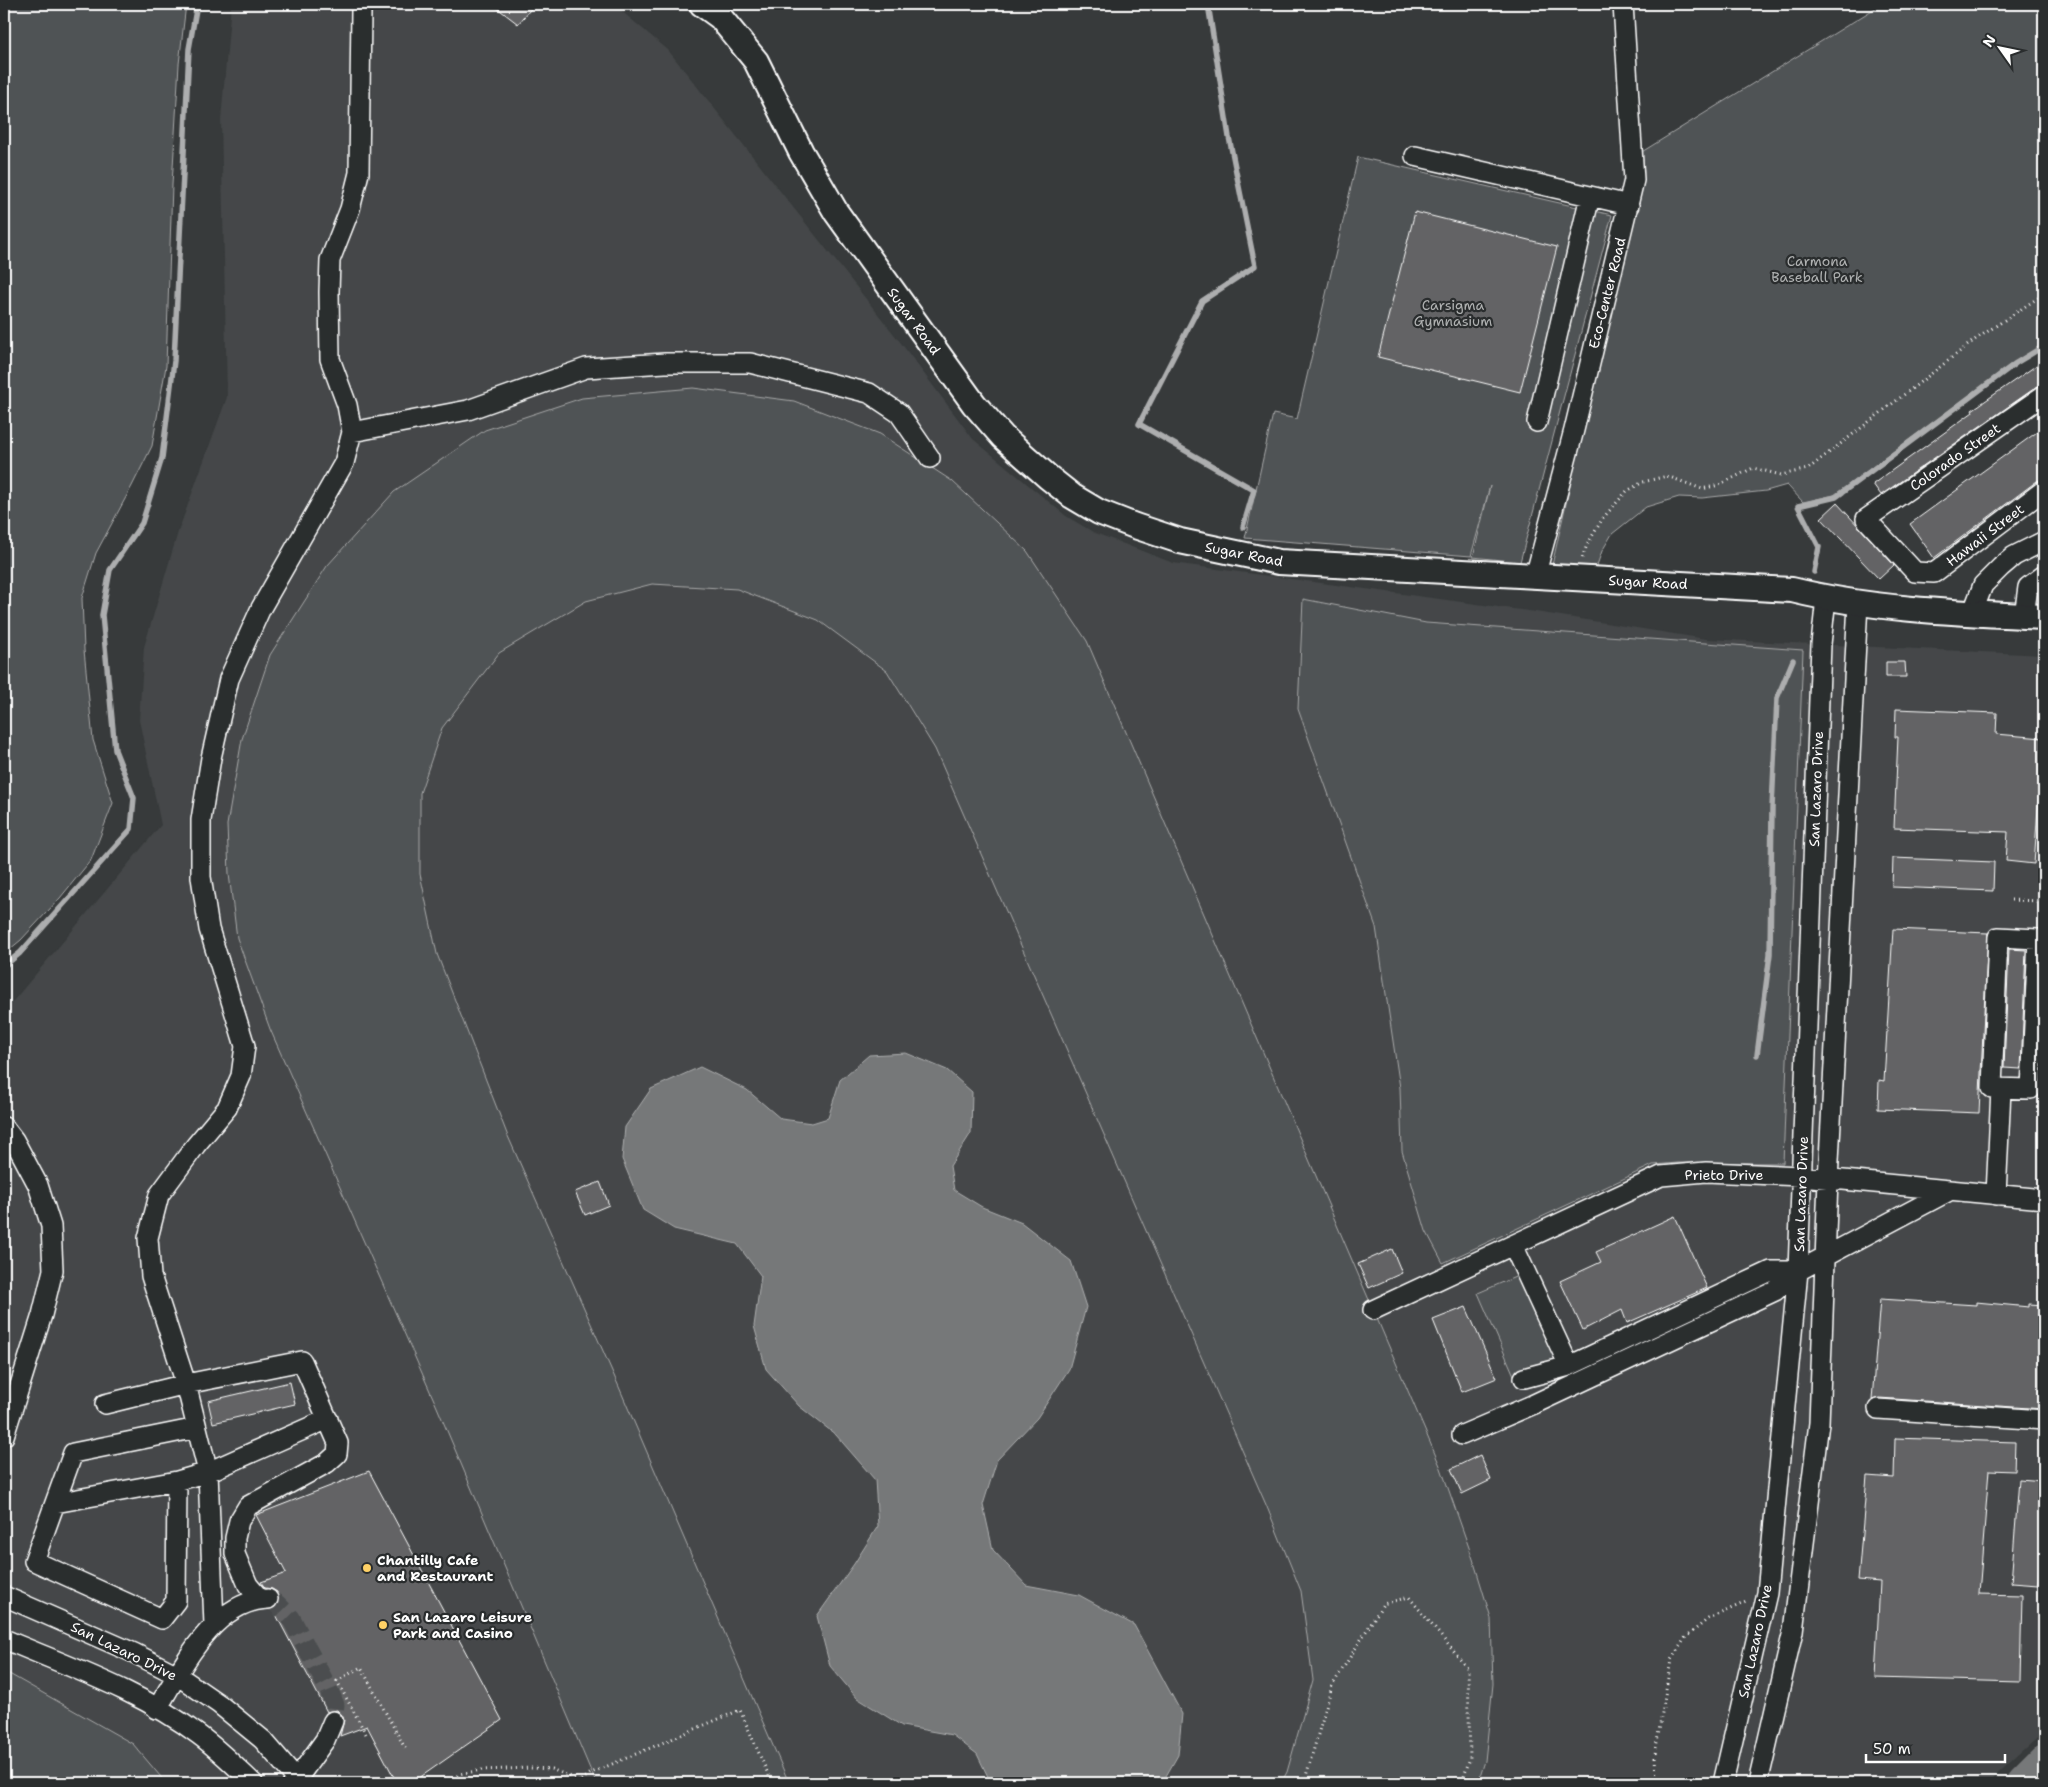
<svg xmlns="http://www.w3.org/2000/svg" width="2048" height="1787" viewBox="0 0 2048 1787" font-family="'Shantell Sans',sans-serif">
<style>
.built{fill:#444748}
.green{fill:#505354;stroke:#a8a9aa}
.water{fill:#767879;stroke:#adaeaf}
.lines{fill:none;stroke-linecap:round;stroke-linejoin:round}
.stream{stroke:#adaeaf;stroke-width:5.5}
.river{stroke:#767879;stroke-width:34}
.building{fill:#636465;stroke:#fff}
.minor-tunnel{stroke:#4b4e4f;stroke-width:19;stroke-dasharray:19 9;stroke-linecap:butt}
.minor-casing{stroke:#fff;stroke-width:22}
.major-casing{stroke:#fff;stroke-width:28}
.path{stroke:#fff;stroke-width:3;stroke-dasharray:1 4;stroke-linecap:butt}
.minor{stroke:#2a2d2e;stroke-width:19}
.major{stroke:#2a2d2e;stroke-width:24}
.poi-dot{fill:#ffd166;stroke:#2a2d2e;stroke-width:2}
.labels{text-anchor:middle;stroke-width:4.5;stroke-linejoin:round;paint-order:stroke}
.park-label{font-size:14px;fill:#b0b2b2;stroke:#2a2d2e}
.street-label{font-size:14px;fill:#fff;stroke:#2a2d2e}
.poi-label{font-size:14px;font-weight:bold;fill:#fff;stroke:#2a2d2e;text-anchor:start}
</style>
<rect width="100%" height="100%" fill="#373a3b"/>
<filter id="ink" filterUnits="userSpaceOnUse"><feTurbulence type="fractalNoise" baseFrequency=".02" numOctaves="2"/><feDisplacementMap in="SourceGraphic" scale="10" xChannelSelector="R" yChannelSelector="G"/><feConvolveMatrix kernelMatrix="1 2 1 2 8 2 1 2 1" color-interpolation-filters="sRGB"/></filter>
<g filter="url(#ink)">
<!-- built -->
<path class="built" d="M231,4h382l55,46 233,293 72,96 93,77 27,16 80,31 363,49 170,27 338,16v1077l-50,45 -3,6h-1987v-771l157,-187 -22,-105 5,-73 34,-115 49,-135 -6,-277z"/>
<!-- green -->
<path class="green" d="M4,4h182l-7,60 -7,121 -6,181 -14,80 -20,40 -36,67 -14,45 2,52 9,90 20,63 -22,57 -31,38 -39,42 -17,14z
M1882,4h162v340l-26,16 -184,135 -31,7 -16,-17 -21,6 -64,7 -23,-1 -33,10 -34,27 -10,17 -6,17 -44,-3 87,-380 1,-32z
M1358,157l254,58 -92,347 -47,-5 17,-71 -19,70 -226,-18 28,-124 24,5z
M693,388l101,13 86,33 72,47 75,70 60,90 354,827 32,91 18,59 2,66 -8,77 -7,22h-197l6,-11 26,-92 -12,-89 -34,-84 -332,-758 -48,-78 -69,-51 -81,-31 -85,-5 -66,17 -87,52 -57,75 -22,65v81l17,80 70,180 112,253 170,396h-193l-159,-376 -167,-378 -33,-91 -8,-64 -2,-49 15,-86 28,-84 57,-89 67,-74 91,-62 97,-32z
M1303,599l123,24 377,27 -20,513h-105l-25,2 -210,98 -17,-32 -24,-80 -2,-63 -24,-161 -78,-218z
M1520,1275l38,87 -42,18 -38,-87z
M4,1671l129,73 33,39h-162z"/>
<!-- water -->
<path class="water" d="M906,1053l41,17 25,22 -1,41 -21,33 4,24 28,17 40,16 49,38 15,46 -17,62 -32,49 -40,42 -14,45 10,45 33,35 53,10 55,30 48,89 -4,41 -16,28h-171l-14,-29 -25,-19 -50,-9 -45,-28 -27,-32 -13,-50 37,-52 24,-38 -3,-46 -39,-45 -37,-29 -33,-37 -12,-43 7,-50 -24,-32 -63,-15 -31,-19 -21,-51 3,-32 26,-38 49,-22 47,23 34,29 31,4 16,-5 12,-38 29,-25z"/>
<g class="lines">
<!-- stream -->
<path class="stream" d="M1208,4l21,133 26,129 -53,35 -63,123 115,66 -11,37
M1814,572l5,-25 -21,-41 38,-9 180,-134 28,-17
M4,966l16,-13 111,-124 3,-31 -19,-48 -13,-135 8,-45 32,-47 20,-65 12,-97 15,-312 8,-45
M1757,1055l13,-101 2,-146 5,-110 16,-38"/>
<!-- river -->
<path class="river" d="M2024,1783l20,-20"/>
</g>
<!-- building -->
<path class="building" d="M492,4h43l-17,20z
M1415,212l142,35 -37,145 -142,-35z
M2044,360v23l-6,3 -157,109 -8,-11 100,-72 -1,-2z
M2044,427v51l-7,3 -103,77 -24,-34z
M1837,503l57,62 -15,14 -58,-61z
M1886,662h19l1,15h-20z
M1896,709l101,4 -1,21 47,4 -9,126 -28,-3 2,-29 -114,-4 4,-91h-3z
M1893,858l101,4 -1,29 -101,-4z
M1893,929l95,4 -9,180 -101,-4 1,-29 5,1z
M2009,949l17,1 -5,119 -17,-1z
M600,1182l9,23 -24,10 -10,-23z
M1675,1216l32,72 -80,35 -5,-13 -39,20 -23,-49 41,-19 -5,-10z
M1392,1249l10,24 -33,15 -11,-24z
M1880,1299l96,6v-3l53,5v-3l15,1v104l-165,-11 -7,2z
M1466,1307l31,71 -35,14 -29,-72z
M290,1382l5,22 -82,19 -5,-22z
M1895,1438l120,4 -1,29 -25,-1 -10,124 43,1 -2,87 -145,-4 5,-96 -22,-2 9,-104 27,2z
M1480,1455l11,25 -29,14 -11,-25z
M369,1471l133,249 -90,63h-15l-30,-57 -27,10 4,-16 -2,-5 -5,-5 -10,2 -54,-103 6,-7 -2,-10 -5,-3 -7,-1 -4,-6 25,-9 -30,-58z
M2019,1479l25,2v29l-6,75 -27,-2z"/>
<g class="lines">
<!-- minor-tunnel -->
<path class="minor-tunnel" d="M268,1599l9,5 14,14 37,70 7,17 -2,16"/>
<defs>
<path id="minor" d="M1415,156l214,49
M2044,395l-178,124 49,53 19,1 110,-83
M1537,422l53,-226
M352,432l116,-22 118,-42 79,-5h85l119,30 30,20 31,45
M1535,577l39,-147 60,-250 -11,-176
M1972,614l11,-29 18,-18 13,-11 30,-15
M2024,616l4,-29 16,-12
M1998,937l40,2 -7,150 -39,-1z
M4,1127l10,13 24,45 13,41 2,44 -11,45 -38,121
M1996,1195l5,-106
M1513,1245l56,121
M1373,1310l288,-134 45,-4 95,4 243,23
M1524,1378l45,-12 202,-95h27
M105,1404l81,-20 116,-23 36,82 -1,11 -10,9 -79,43 -9,15 -4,17v16l13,31 12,14
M1878,1409l166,11
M1462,1435l70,-30 243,-114 23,-20 151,-80
M177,1481l-1,120 -14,18 -128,-58 39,-108 124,-25
M55,1503l122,-22 31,-9 120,-53
M4,1596l130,57 43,22 42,29 44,36 37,43
M214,1625l-6,-153 -22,-88 -35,-108 -3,-38 11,-43 37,-50 31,-37 14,-32 4,-30 -36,-117 -8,-52v-57l10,-62 18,-79 32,-71 83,-145 8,-31 -5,-27 -17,-46 -1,-67 1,-32 20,-51 9,-36 2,-162 2,-7
M4,1639c65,28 137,52 195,96 19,14 37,32 54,48
M157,1709c25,-41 56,-108 111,-110
M293,1783l4,-4 28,-39 8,-19
M1723,1783l44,-190 31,-322 23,-627 5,-46
M1758,1783l35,-152 26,-208 9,-243 30,-577"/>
<path id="major" d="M702,4l18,13 36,44 45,91 35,60 138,192 29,33 45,40 24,19 27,16 36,14 45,15 99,21 513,28c82,20 168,23 252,27"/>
</defs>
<!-- minor casing -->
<use href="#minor" class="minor-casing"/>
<!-- major casing -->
<use href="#major" class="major-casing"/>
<!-- path -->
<path class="path" d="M1582,558l5,-13 16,-27 24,-27 16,-9 24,-6 35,13 17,-4 34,-17 28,7 27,-6 168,-130 68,-45
M2011,900l33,1
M366,1734l-29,-53 24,-14 45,83
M450,1783l9,-9 23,-4 48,-2 21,1 28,11
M577,1783l14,-10 149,-63 32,73
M1304,1783l28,-97 51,-82 26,-7 59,72 2,89 -8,25
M1656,1783l-1,-29 16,-94 15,-23 22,-18 38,-17"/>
<!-- minor -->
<use href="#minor" class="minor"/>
<!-- major -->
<use href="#major" class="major"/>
</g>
</g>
<!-- markers -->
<g class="poi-dot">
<circle cx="367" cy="1568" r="5"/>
<circle cx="383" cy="1625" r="5"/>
</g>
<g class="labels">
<!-- park labels -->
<g class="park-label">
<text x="1817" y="266">Carmona<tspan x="1817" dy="16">Baseball Park</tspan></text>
<text x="1453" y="310">Carsigma<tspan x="1453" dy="16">Gymnasium</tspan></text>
</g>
<!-- street labels -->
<g class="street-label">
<text transform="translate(1607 293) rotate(-76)" y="5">Eco-Center Road</text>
<text transform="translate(914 321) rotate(54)" y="5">Sugar Road</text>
<text transform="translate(1955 457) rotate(-35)" y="5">Colorado Street</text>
<text transform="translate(1985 535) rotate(-37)" y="5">Hawaii Street</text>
<text transform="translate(1244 554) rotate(11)" y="5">Sugar Road</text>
<text transform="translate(1648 582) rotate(3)" y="5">Sugar Road</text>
<text transform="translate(1816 789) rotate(-88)" y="5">San Lazaro Drive</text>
<text x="1724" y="1180">Prieto Drive</text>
<text transform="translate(1801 1194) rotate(-88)" y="5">San Lazaro Drive</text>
<text transform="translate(1755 1641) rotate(-78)" y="5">San Lazaro Drive</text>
<text transform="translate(124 1651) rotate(26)" y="5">San Lazaro Drive</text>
</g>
<!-- poi labels -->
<g class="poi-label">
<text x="377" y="1565">Chantilly Cafe<tspan x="377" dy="16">and Restaurant</tspan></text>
<text x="393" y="1622">San Lazaro Leisure<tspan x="393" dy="16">Park and Casino</tspan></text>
</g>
</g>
<!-- margin -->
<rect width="2048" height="1787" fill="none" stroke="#2a2d2e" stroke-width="20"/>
<rect x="10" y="10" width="2028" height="1767" fill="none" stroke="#fff" stroke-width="2" filter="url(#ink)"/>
<!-- north arrow -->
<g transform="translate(2000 48) rotate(303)" stroke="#2a2d2e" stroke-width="4" paint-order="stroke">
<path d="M0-4L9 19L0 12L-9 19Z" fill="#ffffff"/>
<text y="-8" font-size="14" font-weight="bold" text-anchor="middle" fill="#ffffff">N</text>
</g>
<!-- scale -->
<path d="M1866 1754v8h139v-8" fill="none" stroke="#ffffff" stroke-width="2.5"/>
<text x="1873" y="1754" font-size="15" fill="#ffffff" stroke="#2a2d2e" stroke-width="4" paint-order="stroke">50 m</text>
</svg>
